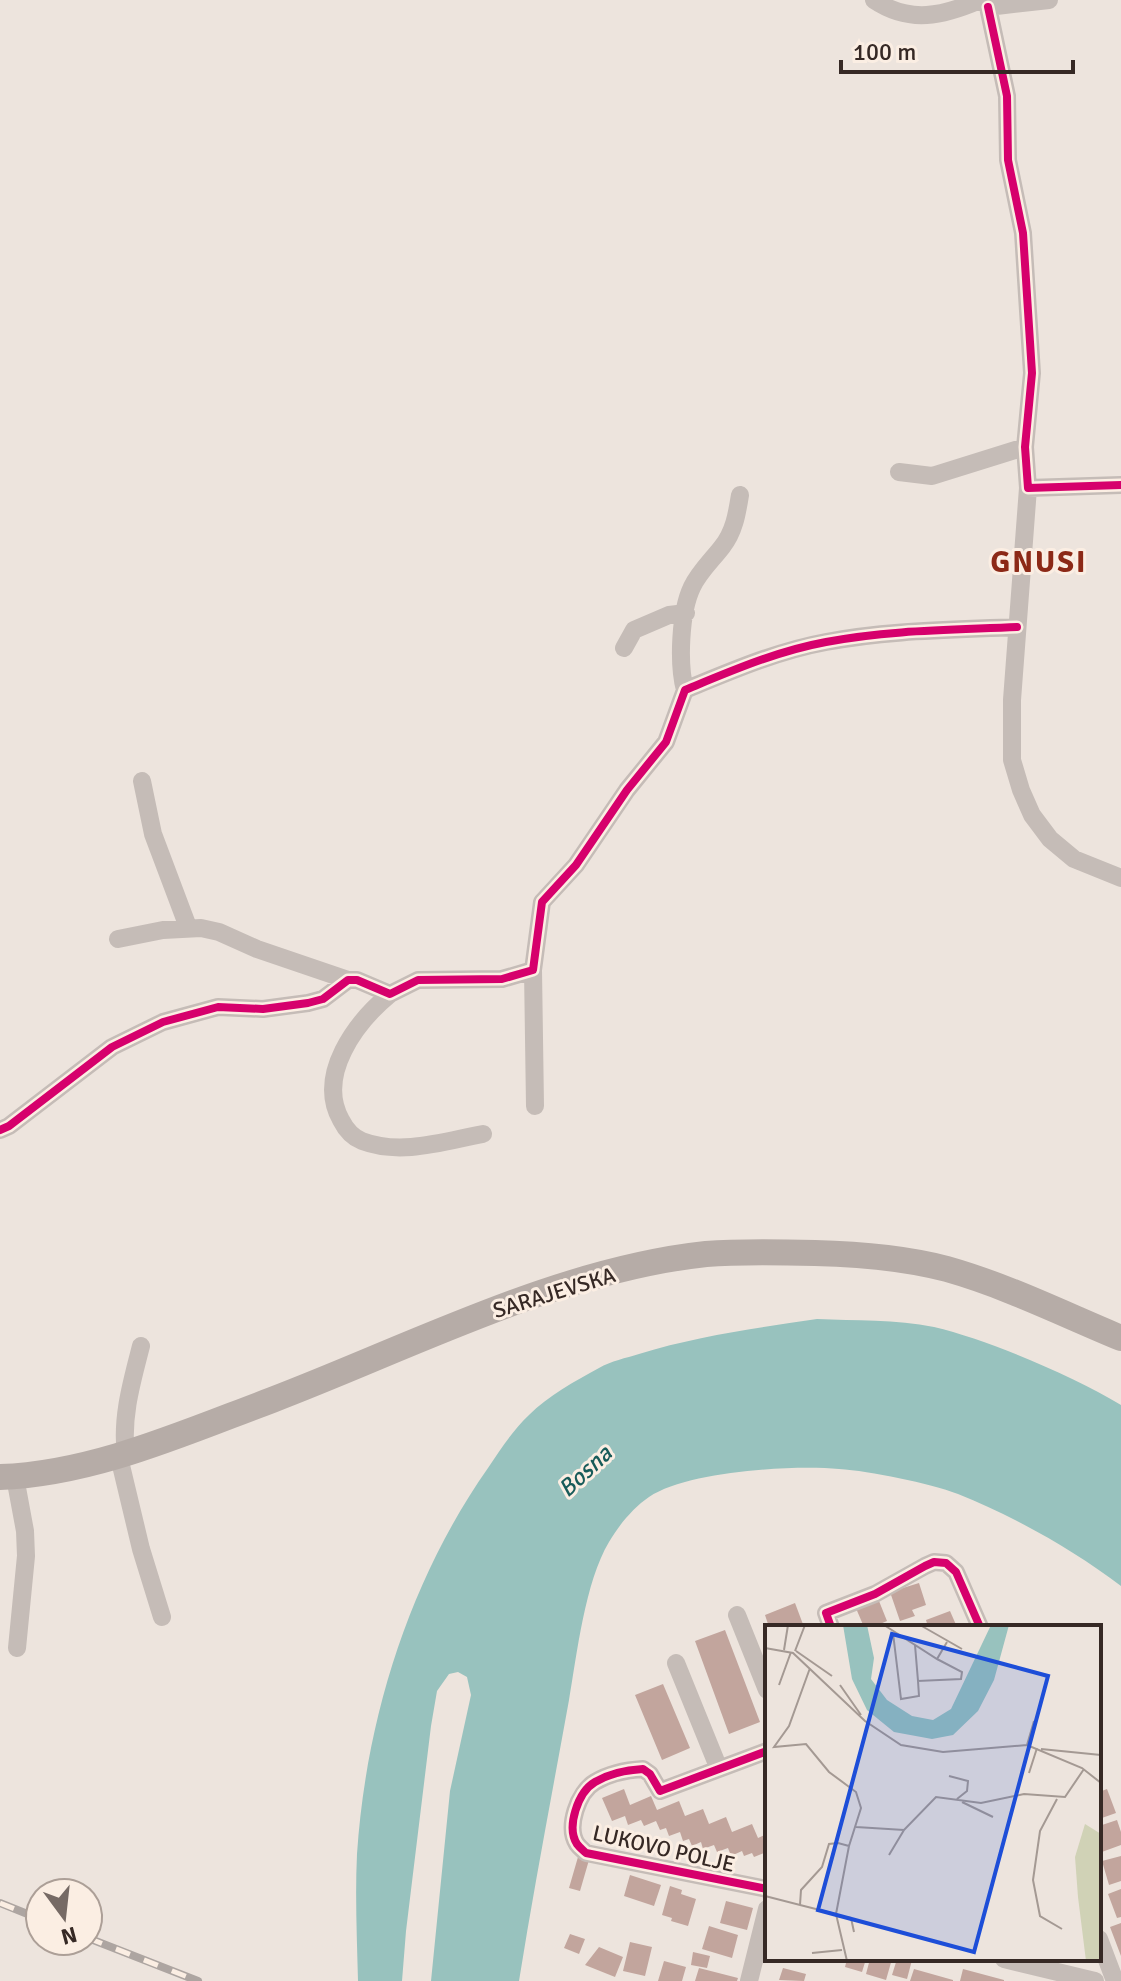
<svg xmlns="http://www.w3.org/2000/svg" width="1121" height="1981" viewBox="0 0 1121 1981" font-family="Signika,sans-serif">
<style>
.water{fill:#98c2be}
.building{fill:#c2a59d}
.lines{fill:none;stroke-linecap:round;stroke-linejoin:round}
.minor{stroke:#c5bcb7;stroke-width:18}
.secondary{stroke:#b6aca7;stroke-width:26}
.rail-casing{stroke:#ada5a1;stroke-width:8}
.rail{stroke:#fbeee3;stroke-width:5;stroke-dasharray:15;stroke-linecap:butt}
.cycleway-casing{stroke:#fbeee3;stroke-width:13}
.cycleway{stroke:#d6006c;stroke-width:8}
.labels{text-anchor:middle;stroke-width:6;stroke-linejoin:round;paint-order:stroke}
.street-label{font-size:22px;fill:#362925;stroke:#fbeee3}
.water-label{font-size:24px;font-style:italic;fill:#175b59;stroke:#fbeee3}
.district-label{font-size:30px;font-weight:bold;letter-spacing:2px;fill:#8c2917;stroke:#fbeee3}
.inset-road{fill:none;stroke:#a49993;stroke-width:2}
.view{fill:#1d4ed8;fill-opacity:0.15;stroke:#1d4ed8;stroke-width:4}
.inset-edge{fill:none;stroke:#362925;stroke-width:4}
</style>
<rect width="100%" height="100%" fill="#ede4dd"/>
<!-- water -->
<path class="water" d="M817,1319c38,2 79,0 117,8 55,13 139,49 187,78v181c-49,-37 -106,-69 -163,-92 -29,-11 -88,-23 -119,-25 -47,-4 -151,2 -190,28 -16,11 -30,28 -40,45 -24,40 -32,112 -40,158 -17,94 -35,187 -50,281h-88l19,-190 21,-96 -4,-18 -9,-5 -9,2 -12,17 -6,35 -25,205 -4,50h-44c-1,-42 -3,-85 -1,-127 9,-136 53,-275 131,-386 12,-18 25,-38 41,-53 19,-19 46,-34 70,-47 12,-7 27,-10 40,-14 58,-18 118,-26 178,-35z"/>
<!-- building -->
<path class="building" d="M919,1583l7,22 -14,5 3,6 -15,5 -10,-29z
M877,1596l10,25 -14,6h-9l-9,-21z
M795,1603l9,24h-35l-4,-12z
M950,1611l7,16h-29l-2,-7z
M725,1630l35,92 -31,12 -34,-93z
M663,1684l27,64 -28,12 -27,-65z
M624,1789l6,16 21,-9 6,14 22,-9 6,15 18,-7 6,15 17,-7 6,15 20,-8 6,14 9,-4v26l-3,-7 -10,4 -2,-4 -8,3 -2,-5 -11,5 -3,-8 -11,4 -3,-7 -11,4 -2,-7 -9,4 -3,-7 -6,2 -3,-9 -11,4 -3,-8 -6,2 -4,-9 -12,5 -3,-6 -13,5 -3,-9 -13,5 -10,-23z
M1107,1789l9,24 -17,6v-27z
M1117,1820l4,12v13l-22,8v-27z
M1121,1856v25l-12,4 -7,-24z
M578,1857l11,3 -9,31 -11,-3z
M630,1875l31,10 -7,21 -30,-10z
M670,1886l12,4 -1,4 15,5 -8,27 -17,-5 1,-3 -10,-3z
M1121,1889v28l-4,1 -9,-24z
M726,1901l27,7 -6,22 -27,-7z
M1121,1923v33l-11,-29z
M709,1926l29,9 -6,23 -30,-9z
M570,1934l15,5 -6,15 -15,-6z
M630,1942l22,5 -7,29 -22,-5z
M599,1947l24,10 -8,20 -30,-12z
M693,1952l17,4 -3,12 -16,-3z
M847,1959h19l-4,13 -17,-5z
M870,1959h22l-6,21 -20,-6z
M897,1959l15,1 -5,19 -15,-4z
M664,1961l22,6 -4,14h-24z
M699,1968l39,10 -1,3h-42z
M783,1968l23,6 -2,7 -25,-1z
M914,1969l39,11v1h-43z
M963,1969l41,11v1h-44z"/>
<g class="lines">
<!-- minor -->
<path class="minor" d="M874,0c36,24 69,16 106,0
M981,0l7,7 61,-7
M988,7l19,89 1,64 15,73 9,140 -7,74 3,41 93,-3
M899,472l33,4 93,-29
M1028,488l-16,212v60l9,30 11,25 18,24 24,20 47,19
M624,648l10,-18 35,-15 17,-2
M685,690c-7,-26 -5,-78 7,-103 7,-15 20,-27 30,-40 12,-15 15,-33 18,-52
M142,781l11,53 35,93
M118,939l45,-9 38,-2 18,4 38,17 91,31
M533,970l2,136
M390,994c-34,28 -74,81 -49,126 5,10 11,17 21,21 39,15 83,0 121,-7
M0,1130l9,-4 103,-79 51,-25 55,-15 45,2 45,-6 15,-4 25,-19h9l33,14 28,-14 84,-1 31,-9 9,-68 34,-37 51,-75 39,-48 19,-52c46,-19 92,-39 141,-48 62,-12 127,-12 191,-15
M126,1455c-5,-37 6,-74 15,-109
M119,1457l22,92 21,68
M15,1477l10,54 1,25 -9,92
M737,1615l30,75
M831,1627l-5,-14 49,-19 50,-28 9,-4 12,1 10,9 24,55
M676,1663l43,106
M767,1751l-107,40 -10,-17 -7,-5c-17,1 -33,4 -48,13 -17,10 -29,45 -18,62 3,4 6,6 9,9l181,36
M1099,1939l16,42
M1004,1959l91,22
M749,1981l18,-72"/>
<!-- secondary -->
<path class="secondary" d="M0,1477c93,-3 186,-45 272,-77 139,-53 285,-130 434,-146 36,-3 73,-2 109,-1 44,1 90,5 132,16 60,17 116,45 174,69"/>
<defs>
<path id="rail" d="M0,1903l40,16
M88,1938l110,43"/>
</defs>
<!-- rail casing -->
<use href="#rail" class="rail-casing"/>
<!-- rail -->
<use href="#rail" class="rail"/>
<defs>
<path id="cycleway" d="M988,7l19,89 1,64 15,73 9,140 -7,74 3,41 93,-3
M0,1130l9,-4 103,-79 51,-25 55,-15 45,2 45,-6 15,-4 25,-19h9l33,14 28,-14 84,-1 31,-9 9,-68 34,-37 51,-75 39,-48 19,-52c46,-19 92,-39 141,-48 62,-12 127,-12 191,-15
M831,1627l-5,-14 49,-19 50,-28 9,-4 12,1 10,9 24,55
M767,1751l-107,40 -10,-17 -7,-5c-17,1 -33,4 -48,13 -17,10 -29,45 -18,62 3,4 6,6 9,9l181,36"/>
</defs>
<!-- cycleway casing -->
<use href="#cycleway" class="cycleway-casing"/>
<!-- cycleway -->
<use href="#cycleway" class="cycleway"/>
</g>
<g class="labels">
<!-- street labels -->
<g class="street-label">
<text transform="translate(554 1292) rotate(-17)" y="8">SARAJEVSKA</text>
<text transform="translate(664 1848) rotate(13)" y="8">LUKOVO POLJE</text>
</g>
<!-- water labels -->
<g class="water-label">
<text transform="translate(585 1471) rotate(-43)" y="8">Bosna</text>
</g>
<!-- district labels -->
<g class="district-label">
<text x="1039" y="572">GNUSI</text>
</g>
</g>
<!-- overview -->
<g transform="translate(765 1625)">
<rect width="336" height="336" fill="#ede4dd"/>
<path d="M320,199l16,10v127h-15l-8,-64 -3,-40z" fill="#d0d2b6"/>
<path d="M78,0h24l7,33 -3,21 16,21 25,16 21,4 18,-11 40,-84h18l-15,55 -16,31 -25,24 -21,4 -38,-7 -27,-22 -15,-31z" fill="#98c2be"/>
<path class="inset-road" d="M119,0l53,34 10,-17M155,0l42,24M128,8l8,66 18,-3 -1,-15M150,20l3,36 43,-2 1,-7 -25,-13M0,23l28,5 72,68 36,24 42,7 84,-7 55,23 19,15M19,25l4,-25M30,26l10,-26M31,26l36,25M45,43l-21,58 -15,21 32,-3 23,28 27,20 5,16 -12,38M14,60l12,-33M75,60l21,30M262,120l7,-24M276,124l60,6M264,148l8,-25M184,151l19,5 -1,10 -10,8M292,174l-17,32 -7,49 7,36 22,13M197,177l31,15M91,202l48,3 32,-33 45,6 43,-9 41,3 19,-28M124,230l15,-25M0,271l35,9 1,-15 21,-23 7,-23 9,-1 11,3 -13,68M35,280l36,9 11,47M72,291l14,2 3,14M47,328l30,-3"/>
<path class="view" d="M127,9l156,42 -74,276 -156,-42z"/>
<rect width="336" height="336" class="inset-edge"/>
</g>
<!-- north arrow -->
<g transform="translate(64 1917) rotate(165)"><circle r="38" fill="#fbeee3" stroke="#ac9f97" stroke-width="2"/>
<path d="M0-6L14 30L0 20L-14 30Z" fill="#766a65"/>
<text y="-12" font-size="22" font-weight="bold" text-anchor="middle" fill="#362925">N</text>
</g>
<!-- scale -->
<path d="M841 60v12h232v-12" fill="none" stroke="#362925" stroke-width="4"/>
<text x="853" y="60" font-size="24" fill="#362925" stroke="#fbeee3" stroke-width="6" paint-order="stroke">100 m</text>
</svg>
